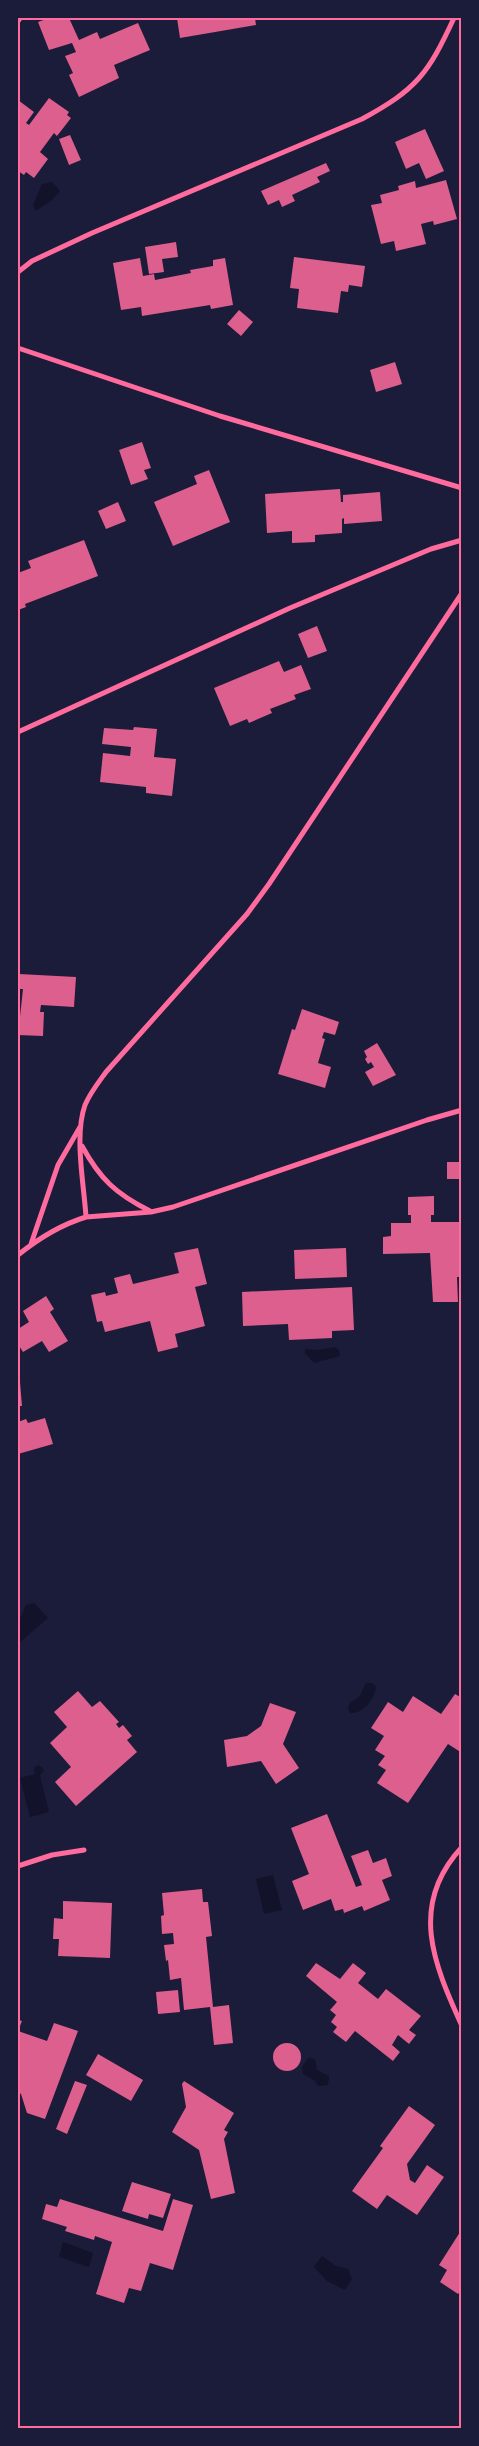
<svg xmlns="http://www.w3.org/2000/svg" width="479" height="2446" viewBox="0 0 479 2446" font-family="'IBM Plex Sans',sans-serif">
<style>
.water{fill:#12122b}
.building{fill:#dd5f8e}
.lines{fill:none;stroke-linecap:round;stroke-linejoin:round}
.minor{stroke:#ff6b9d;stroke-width:5}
.neatline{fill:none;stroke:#ff6b9d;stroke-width:2}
</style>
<rect width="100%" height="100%" fill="#1b1b3a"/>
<!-- water -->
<path class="water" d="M52,182l8,9 -9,10 -15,10 -3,-6 9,-21z
M335,1347l4,3 1,6 -26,7 -9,-10v-4l13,1z
M34,1603l14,15 -29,25 -1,-20 8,-18z
M366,1683h6l4,4c-2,13 -13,27 -26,26l-2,-4 2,-6 10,-7z
M38,1765l5,3 1,3 -4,4 9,37 -19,5 -10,-39 15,-4 -1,-6z
M273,1875l9,35 -18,4 -8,-35z
M308,2058l7,1 2,11 12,6 -1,9 -10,1 -4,-6 -11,-6 -1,-7z
M63,2242l30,11 -4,14 -30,-10z
M322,2256l14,10 12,3 4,10 -7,11 -18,-9 -13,-14z"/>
<!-- building -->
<path class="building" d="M49,18h20l10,22 18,-8 3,7 38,-16 12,27 -36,15 5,13 -40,19 -10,-22 4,-2 -8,-17 11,-4 -4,-9 -23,7 -11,-28z
M177,18h78l1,7 -76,13z
M49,98l20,14 -2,3 4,3 -14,18 -3,-3 -14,19 8,7 -14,19 -8,-6 -2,3 -6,-4v-71l16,12 -8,11 3,2z
M425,129l19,42 -18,8 -7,-16 -13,6 -11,-27z
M70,135l11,25 -12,5 -10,-26z
M326,163l4,8 -13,6 3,5 -28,13 3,6 -13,6 -3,-7 -11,5 -7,-14z
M446,180l11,39 -23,6 -1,-4 -12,3 5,20 -30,7 -2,-10 -13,3 -10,-39 11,-2 -2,-8 19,-5 -1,-4 17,-5 1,7z
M176,242l2,15 -16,2 2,13 -15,2 -4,-27z
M294,257l71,9 -3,21 -13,-2 -1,7 -7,-1 -3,22 -41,-5 2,-19 -9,-1z
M140,258l3,18 11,-2 1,6 36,-7 -1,-3 23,-4v-6l12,-2 8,47 -22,4 -1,-4 -68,11 -1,-9 -20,3 -8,-47z
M239,310l14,12 -12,14 -14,-12z
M395,362l7,22 -26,8 -6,-22z
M142,442l9,26 -7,2 4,9 -17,6 -12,-35z
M209,470l21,52 -57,24 -19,-44 43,-18 -3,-8z
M340,489l1,13h2v-7l37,-3 2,29 -38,3v-6l-2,1v14l-27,2v7l-23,1v-12l-25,2 -2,-39z
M118,502l8,19 -20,8 -8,-18z
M84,540l14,36 -73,28 1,3 -8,3v-37l13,-5 -3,-7z
M317,626l10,25 -19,7 -10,-24z
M279,661l5,11 17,-7 10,24 -17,6 2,4 -26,10 2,4 -23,10 -2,-4 -17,7 -16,-38z
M134,727l23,2 -3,28 22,2 -4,37 -26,-3v-6l-46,-5 3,-29 27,3 1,-9 -29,-3 2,-16 29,2z
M19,974l57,3 -2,30 -33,-2 -1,7h4l-1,24 -25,-1 5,-46h-5z
M302,1009l37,13 -4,13 -11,-3 -2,6 3,1 -7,24 13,4 -6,21 -47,-14 14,-45 3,1z
M377,1043l19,32 -23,11 -8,-14 9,-5 -3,-5 -3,2 -3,-5 2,-2 -3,-6z
M447,1162h15v17h-15z
M434,1196v19h-3v7h31v55h-5l1,25h-25l-3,-49 -47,1v-17l8,-1v-13h20v-8h-3v-18z
M198,1248l9,36 -12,3 10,39 -30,8 3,13 -20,5 -8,-31 -45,11 -3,-11 -5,1 -6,-27 14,-3 1,4 12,-3 -4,-15 16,-4 3,10 46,-11 -5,-20z
M346,1248l1,29 -52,2 -1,-29z
M352,1287l2,43 -22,1v7l-43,2 -1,-16 -45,2 -1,-34z
M46,1296l8,13 -4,3 18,29 -19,11 -7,-11 -19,11 -5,-8v-15l11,-7 -6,-11z
M18,1382h2l2,24h-4z
M45,1418l8,26 -35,10v-32l8,-3 2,4z
M78,1691l14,16 8,-6 19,21 -3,2 3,4 4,-3 9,11 -5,4 10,12 -61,54 -21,-24 16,-15 -21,-24 17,-16 -13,-15z
M455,1694l7,4v55l-14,-9 -40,59 -31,-20 9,-13 -8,-5 7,-9 -10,-6 9,-14 -13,-8 17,-26 15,10 10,-16 28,18z
M270,1703l26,9 -13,32 16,24 -23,16 -15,-23 -34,6 -3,-27 23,-4 14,-10z
M327,1814l29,73 6,-2 -11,-29 17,-6 5,13 13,-5 6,18 -10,4 8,20 -26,11 -2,-5 -18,7 -1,-4 -8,2 -4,-12 -28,11 -11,-29 17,-7 -18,-46z
M202,1889l1,13h5l4,34 -6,1 7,70 16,-2 4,38 -19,2 -4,-38 -26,3 -3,-32 -11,2 -2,-20 -2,1 -2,-16 10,-1 -1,-11 -11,1 -1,-18 3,-1 -2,-22z
M63,1901l49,2 -2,55 -52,-2 1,-17h-6l1,-21 9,1z
M316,1963l24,16 13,-16 13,10 -8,10 20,16 8,-10 35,27 -12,14 7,5 -7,9 -11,-9 -6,10 8,7 -7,9 -38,-30 -9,11 -13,-10 4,-5 -6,-5 5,-7 -6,-5 7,-8 -31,-26z
M178,1990l2,22 -22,2 -2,-22z
M18,2020l4,1 -4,10 29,10 7,-18 24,8 -33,88 -18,-6 -6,-19 -3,-2z
M273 2057a14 14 0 1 1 28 0a14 14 0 1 1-28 0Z
M98,2054l45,26 -12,21 -45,-26z
M75,2081l12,4 -20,49 -11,-5z
M184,2081l50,32 -10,17 4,2 -4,7 11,54 -24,6 -12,-49 -27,-18 14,-25 -4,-23z
M409,2106l26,19 -28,39 3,16 5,3 12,-18 17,12 -27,38 -30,-20 -10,14 -25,-18 31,-43 -3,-2z
M132,2182l39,12 -8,24 -14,-4 -1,5 -26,-8z
M60,2199l103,32 10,-32 20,6 -20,65 -23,-7 -9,28 -12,-3 -5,15 -28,-9 16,-52 -17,-6 -1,4 -29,-9 2,-4 -25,-8 4,-15 11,3z
M462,2229v60l-4,5 -18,-12 7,-12 -8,-5z"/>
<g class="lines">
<!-- minor -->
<path class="minor" d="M18,21l2,-3
M18,272l14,-11 60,-28 270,-114c55,-30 66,-45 92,-101
M18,348l202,68 242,72
M462,593l-193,291 -22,30 -141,158c-8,11 -16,21 -21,33 -11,31 -1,79 1,112l65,-5 22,-5 254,-87 35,-10
M18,732l272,-124 141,-59 31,-9
M82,1146c18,33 34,48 68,65
M31,1244l27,-79 22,-38
M18,1255c21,-17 42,-30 68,-38
M462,1847c-54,58 -28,117 0,179
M18,1866l34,-11 32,-5"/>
</g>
<!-- border -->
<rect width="479" height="2446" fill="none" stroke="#1b1b3a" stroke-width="38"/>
<rect x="19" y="19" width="441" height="2408" class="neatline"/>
</svg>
